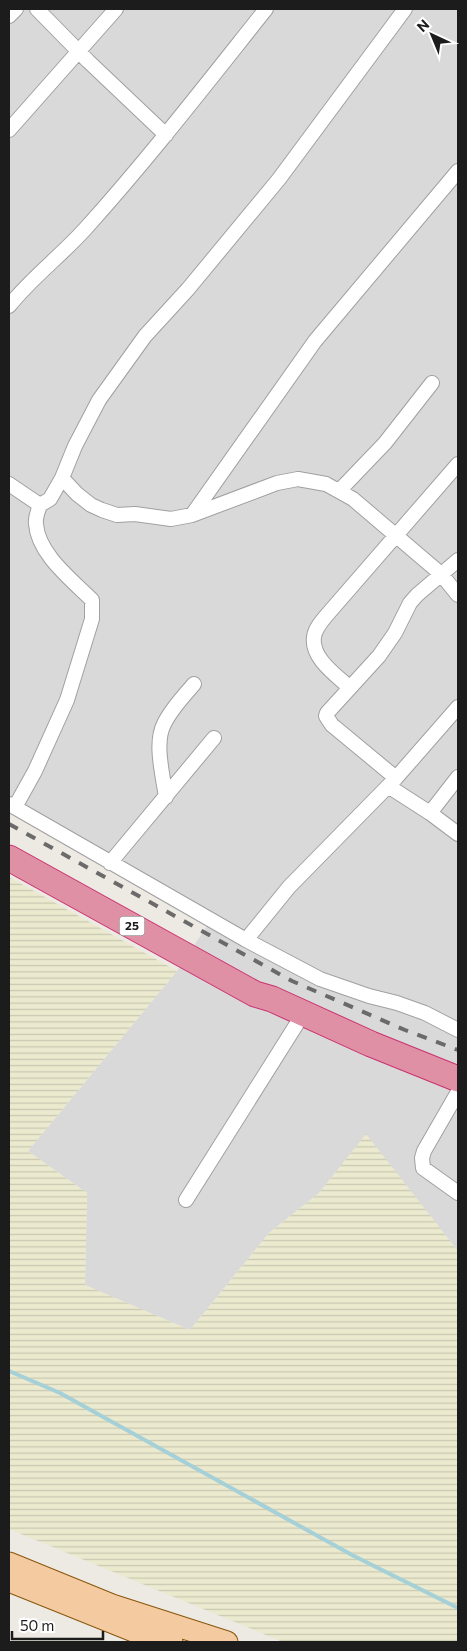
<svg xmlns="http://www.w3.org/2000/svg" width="467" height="1651" viewBox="0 0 467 1651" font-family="Commissioner,sans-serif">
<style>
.residential{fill:#dad9d9}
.farmland{fill:url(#farmland-rules)}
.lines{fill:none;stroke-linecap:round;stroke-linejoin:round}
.stream{stroke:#a6d0d7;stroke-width:4}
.street-casing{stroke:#a0a0a0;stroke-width:16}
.primary-casing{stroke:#89560b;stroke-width:23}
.highway-casing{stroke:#ca3171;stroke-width:27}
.street{stroke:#fff;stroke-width:14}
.primary{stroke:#f4caa0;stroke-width:21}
.highway{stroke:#df90a4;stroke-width:25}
.rail{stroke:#6a6a6a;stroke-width:4;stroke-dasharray:10 10;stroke-linecap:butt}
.labels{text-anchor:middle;stroke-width:4.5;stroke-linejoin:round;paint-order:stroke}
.shield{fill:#fff;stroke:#606060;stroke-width:1}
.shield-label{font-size:12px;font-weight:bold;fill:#1c1c1c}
</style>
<defs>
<pattern id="farmland-rules" width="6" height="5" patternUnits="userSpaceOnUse" patternTransform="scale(1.25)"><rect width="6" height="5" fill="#ebeacf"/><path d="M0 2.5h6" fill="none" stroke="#c9c8b1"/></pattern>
</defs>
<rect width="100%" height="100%" fill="#ede9e3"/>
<!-- residential -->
<path class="residential" d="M9,9h449v1242l-92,-116 -47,58 -50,40 -79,97 -105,-45 2,-92 -59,-42 149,-180 38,-57 -206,-110z"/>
<!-- farmland -->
<path class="farmland" d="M9,877l168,94 -149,180 59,42 -2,92 105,45 79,-97 50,-40 47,-59 92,117v391h-175l-274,-113z"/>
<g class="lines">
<!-- stream -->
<path class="stream" d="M9,1371l51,22 292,162 106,53"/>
<defs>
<path id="street" d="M37,9l51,52 78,74
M9,16l7,-7
M9,130l107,-121
M9,306c23,-29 52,-50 77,-78 63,-70 121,-145 180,-219
M62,478l15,16 14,11 11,5 15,5 18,-1 36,5 21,-4 85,-32 21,-4 28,5 27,15 88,75 17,21
M9,484l31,21 10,-6 12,-21 13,-32 24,-46 46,-64 43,-47 91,-110 126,-170
M339,491l46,-48 47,-60
M192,515l123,-174 143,-170
M349,687c-13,-12 -38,-29 -35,-50 1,-8 7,-15 12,-21l132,-152
M396,778l-64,-53 -6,-9 1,-3 52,-57 16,-23 15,-30 7,-8 41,-35
M388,786l42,27 28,21
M166,797c-3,-21 -12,-54 -2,-73 7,-15 19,-27 30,-40
M9,804l237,136 74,39 49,17 28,7 28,10 33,17
M15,807l20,-36 32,-71 25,-81v-19c-20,-20 -54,-46 -56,-76 -1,-6 2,-13 4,-19
M430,813l28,-36
M110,863l104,-125
M246,940l43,-53 107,-109 62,-71
M458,1092l-34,59 -2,7 1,10 35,25
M186,1200l112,-178"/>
<path id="primary" d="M9,1563l103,42 115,37
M9,1581l127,51 36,10"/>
<path id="highway" d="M9,858l246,136 17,5 99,45 87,35"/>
</defs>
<!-- street casing -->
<use href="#street" class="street-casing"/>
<!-- primary casing -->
<use href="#primary" class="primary-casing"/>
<!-- highway casing -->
<use href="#highway" class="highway-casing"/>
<!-- street -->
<use href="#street" class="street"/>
<!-- primary -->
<use href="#primary" class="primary"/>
<!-- highway -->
<use href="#highway" class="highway"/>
<!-- rail -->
<path class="rail" d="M9,824l283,157 113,49 53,20"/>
</g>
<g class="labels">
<!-- shield labels -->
<rect class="shield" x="119.5" y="916.5" width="25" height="19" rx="4"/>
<g class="shield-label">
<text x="132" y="930">25</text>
</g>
</g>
<!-- border -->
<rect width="467" height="1651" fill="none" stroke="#1c1c1c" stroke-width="20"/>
<!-- north arrow -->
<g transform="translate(432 35) rotate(316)" stroke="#ffffff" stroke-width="4" paint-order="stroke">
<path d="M0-4L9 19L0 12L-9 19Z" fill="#1c1c1c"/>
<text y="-8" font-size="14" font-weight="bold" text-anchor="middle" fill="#1c1c1c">N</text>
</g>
<!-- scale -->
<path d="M12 1631v8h91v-8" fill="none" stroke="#1c1c1c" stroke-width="2.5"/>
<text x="20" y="1631" font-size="15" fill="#1c1c1c" stroke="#ffffff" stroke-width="4" paint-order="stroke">50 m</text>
</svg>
